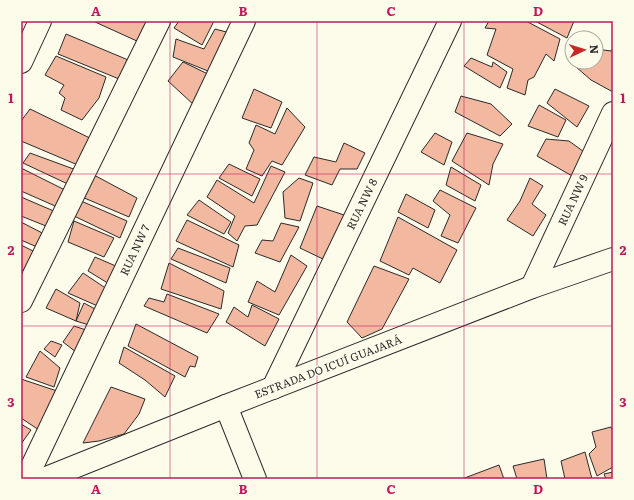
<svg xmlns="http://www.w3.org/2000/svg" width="634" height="500" viewBox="0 0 634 500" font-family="Literata,serif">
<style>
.building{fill:#f2b8a0;stroke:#2b2b2b}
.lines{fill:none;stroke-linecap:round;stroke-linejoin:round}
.minor-casing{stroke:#2b2b2b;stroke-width:24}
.tertiary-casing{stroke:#2b2b2b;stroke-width:24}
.minor{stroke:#fdfbea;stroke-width:22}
.tertiary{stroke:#fdfbea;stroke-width:22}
.grid{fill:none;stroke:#c2185b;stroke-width:1;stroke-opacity:0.55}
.labels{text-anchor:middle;stroke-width:3;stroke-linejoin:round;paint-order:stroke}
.street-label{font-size:11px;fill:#2b2b2b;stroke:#fdfbea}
.neatline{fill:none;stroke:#c2185b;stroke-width:1.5}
.grid-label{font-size:13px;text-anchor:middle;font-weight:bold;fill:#c2185b}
</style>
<rect width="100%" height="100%" fill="#fdfbea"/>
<!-- building -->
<path class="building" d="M93,21h54l8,3 -16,18z
M179,21h35l-12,24 -28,-17z
M489,21h37l34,18 -6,22 -8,-7 -12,23 -6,3 -3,15 -18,-7 6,-19 -26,-14 9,-26 -11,-1z
M535,21h39l-7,17z
M215,29l19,5 -21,39 -40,-16 3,-18 28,10z
M66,34l67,28 -9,19 -66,-27z
M613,48v44l-22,-12 -15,-13 3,-5h17v-13l15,2z
M56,56l50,21 -7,21 -17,22 -21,-10 4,-12 -6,-5 5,-8 -19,-10z
M471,58l21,9 1,-5 14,10 -7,16 -36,-22z
M183,62l27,13 -16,30 -26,-24z
M254,89l28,13 -11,26 -29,-10z
M555,89l34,17 -12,21 -30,-24z
M461,96l30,8 21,20 -12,12 -45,-24z
M539,105l27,15 -8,17 -30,-11z
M287,108l18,19 -23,38 -10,-4 -10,15 -16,-7 8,-19 -5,-7 7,-18 19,9z
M30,109l66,32 -11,27 -64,-27v-20z
M435,133l17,9 -8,23 -23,-13z
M467,133l36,11 -10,20 -4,21 -37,-24z
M546,139l23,2 18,13 -13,23 -37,-21z
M344,143l21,10 -8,16h-17l-8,16 -27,-10 9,-18 22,5z
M30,153l49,18 -7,15 -49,-23z
M229,164l31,15 -8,17 -33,-18z
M271,166l14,6 -28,53 -12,1 -8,15 -9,-8 7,-17 -28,-19 10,-17 37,23z
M451,167l30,18 -6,16 -29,-16z
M21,168l50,25 -9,16 -41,-18z
M92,174l45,24 -8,19 -47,-20z
M299,178l14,5 -13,38 -15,-3 -2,-26z
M530,178l13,8 -11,18 14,11 -13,21 -26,-16 13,-19z
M440,190l36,18 -18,35 -17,-7 9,-21 -17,-14z
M406,194l29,16 -7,18 -30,-16z
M21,197l35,15 -5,16 -30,-12z
M199,200l32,22 -7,12 -37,-19z
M81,201l46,20 -7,17 -46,-22z
M317,206l27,9 -2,17 -17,28 -25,-12z
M398,217l59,33 -17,33 -27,-15 -4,7 -29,-14z
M187,220l52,25 -6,22 -57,-26z
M74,221l40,17 -10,19 -36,-15z
M21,222l27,14 -11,11 -16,-7z
M281,223l18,4 -19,35 -25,-9 7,-13 11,1z
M21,245l14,7 -7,21 -7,-4z
M178,248l52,20 -4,15 -55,-24z
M291,255l16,11 -28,49 -31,-13 9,-21 18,11z
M95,257l23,10 -7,18 -23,-14z
M169,263l55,28 -3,18 -60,-20z
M374,266l35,13 -27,50 -20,9 -15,-16z
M83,273l24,16 -7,18 -32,-14z
M56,289l24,14 -4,18 -30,-13z
M167,294l52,20 -12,19 -63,-27 5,-8 15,4z
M84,303l11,6 -6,16 -13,-4z
M252,305l27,14 -14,27 -39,-24 8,-15 14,10z
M136,324l62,33 -3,10 -5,-1 -5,11 -57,-31z
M74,326l18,6 -12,23 -17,-13z
M51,341l11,4 -7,12 -11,-8z
M124,347l51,29 -10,21 -20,-17 -26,-17z
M40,351l20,17 -6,19 -28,-10z
M21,379l39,13 -21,38 -18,-12z
M111,387l34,12 -6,15 -15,20 -25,7 -16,2z
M21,424l10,6 -10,14z
M611,427l2,5v35l-16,9 -8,-22 7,-7 -4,-15z
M585,452l7,27h-27l-4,-18z
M544,459l3,20h-30l-4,-13z
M499,465l5,14h-42z
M613,472v7h-7l-2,-5z"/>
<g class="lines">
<defs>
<path id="minor" d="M21,62l19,-41
M532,287l81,-174
M21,301l138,-280
M273,388l177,-367
M226,406l29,73
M26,479l218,-458"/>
<path id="tertiary" d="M44,479l182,-73 306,-119 81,-28"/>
</defs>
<!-- minor casing -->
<use href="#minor" class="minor-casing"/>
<!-- tertiary casing -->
<use href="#tertiary" class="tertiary-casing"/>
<!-- minor -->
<use href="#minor" class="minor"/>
<!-- tertiary -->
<use href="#tertiary" class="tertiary"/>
</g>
<!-- grid -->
<path class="grid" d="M170,21v458M317,21v458M464,21v458M21,174h592M21,326h592"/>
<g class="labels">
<!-- street labels -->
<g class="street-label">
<text transform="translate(573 200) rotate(-65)" y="4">RUA NW 9</text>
<text transform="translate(362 204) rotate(-64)" y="4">RUA NW 8</text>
<text transform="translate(135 250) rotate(-65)" y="4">RUA NW 7</text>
<text transform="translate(328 367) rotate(-21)" y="4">ESTRADA DO ICUÍ GUAJARÁ</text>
</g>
</g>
<!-- border -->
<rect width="634" height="500" fill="none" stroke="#fdfbea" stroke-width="44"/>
<!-- north arrow -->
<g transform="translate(584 50) rotate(86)"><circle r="19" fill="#fdfbea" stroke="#a9a89e"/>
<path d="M0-3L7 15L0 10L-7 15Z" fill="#c62828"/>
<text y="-6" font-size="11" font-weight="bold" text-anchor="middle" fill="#2b2b2b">N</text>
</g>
<rect x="22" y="22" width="590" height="456" class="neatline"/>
<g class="grid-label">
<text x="96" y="16">A</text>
<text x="243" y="16">B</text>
<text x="391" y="16">C</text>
<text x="538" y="16">D</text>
<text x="11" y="103">1</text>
<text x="623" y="103">1</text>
<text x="11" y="255">2</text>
<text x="623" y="255">2</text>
<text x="11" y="407">3</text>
<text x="623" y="407">3</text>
<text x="96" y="494">A</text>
<text x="243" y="494">B</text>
<text x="391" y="494">C</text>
<text x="538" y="494">D</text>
</g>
</svg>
